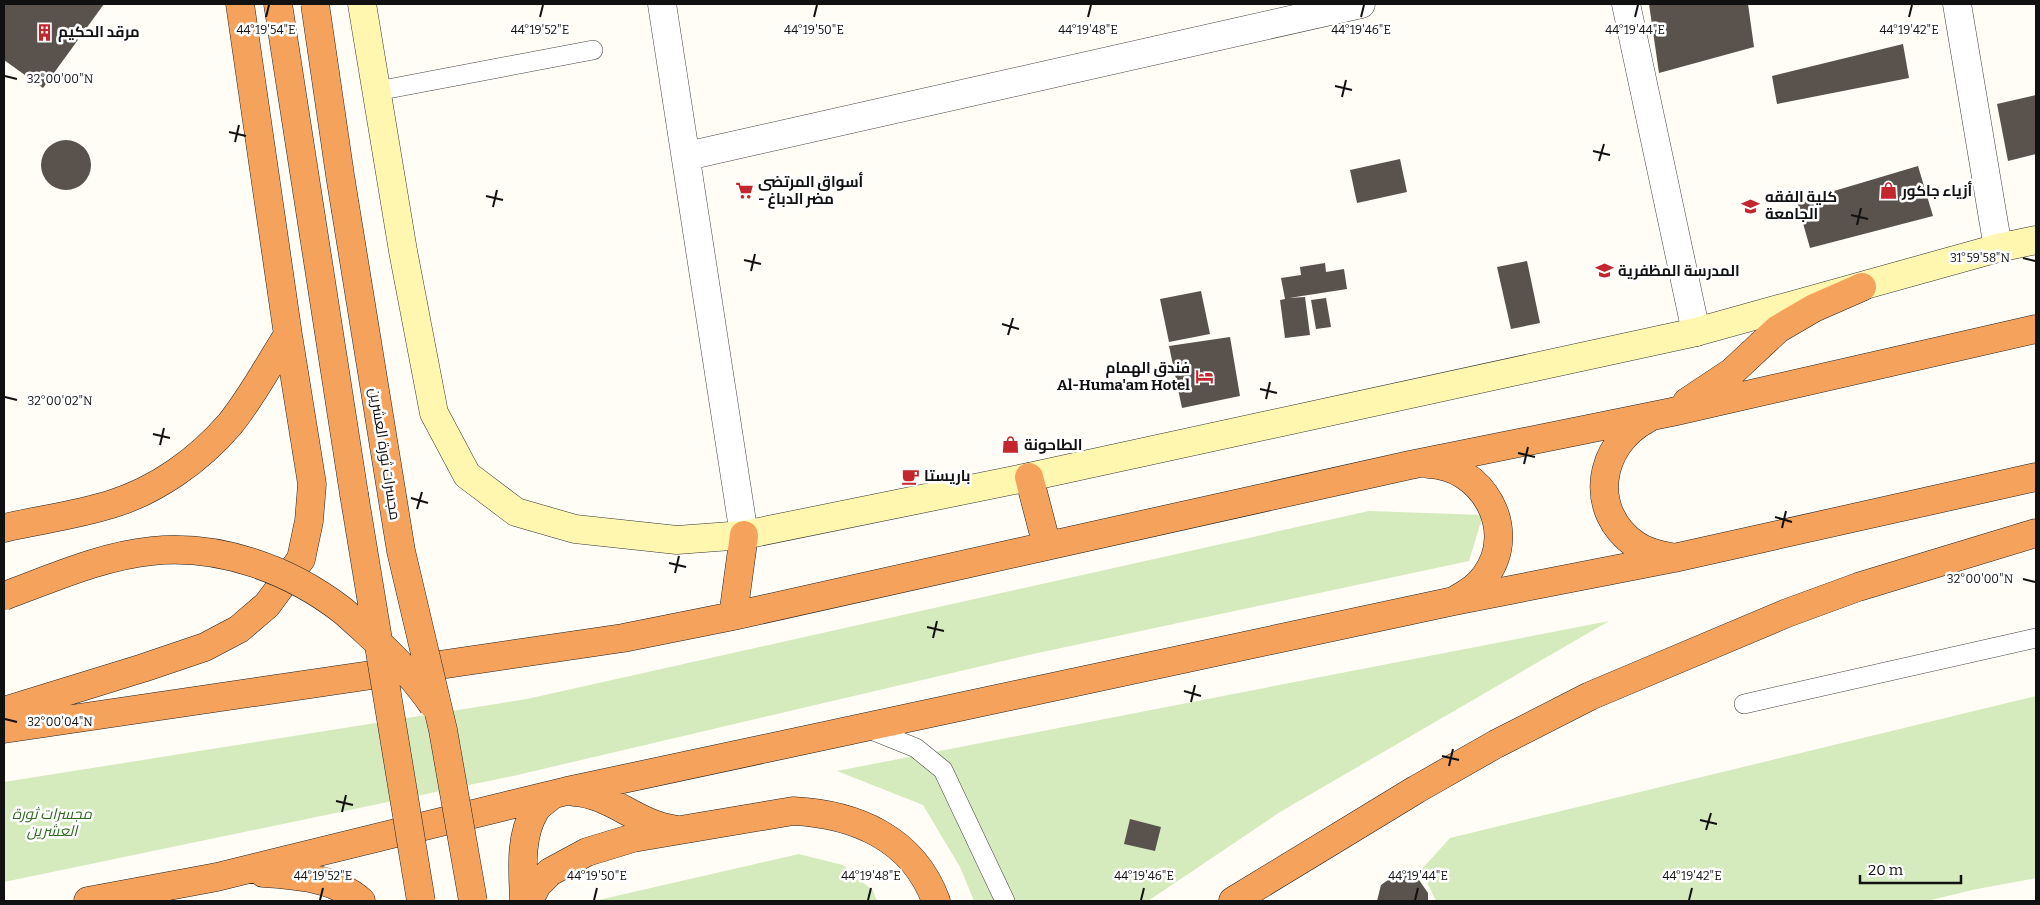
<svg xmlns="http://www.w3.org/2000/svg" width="2040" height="905" viewBox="0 0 2040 905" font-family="Bitter,Cairo,serif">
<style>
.green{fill:#d5ebbd}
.building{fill:#5a524d}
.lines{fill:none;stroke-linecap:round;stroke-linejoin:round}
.lane-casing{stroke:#444;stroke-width:20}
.street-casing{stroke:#444;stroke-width:29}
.secondary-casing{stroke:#333;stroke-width:29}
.highway-casing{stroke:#222;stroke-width:29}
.lane{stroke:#fff;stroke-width:19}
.street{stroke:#fff;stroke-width:28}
.secondary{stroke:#fff6b0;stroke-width:28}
.highway{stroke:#f5a25d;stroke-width:28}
.highway-bridge-casing{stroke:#222;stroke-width:29;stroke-linecap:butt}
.highway-bridge{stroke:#f5a25d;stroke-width:28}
.ticks{fill:none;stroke:#111;stroke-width:2}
.labels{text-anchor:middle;stroke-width:5;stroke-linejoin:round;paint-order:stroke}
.poi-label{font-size:15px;font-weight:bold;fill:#111;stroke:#fff;text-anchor:start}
.street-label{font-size:15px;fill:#111;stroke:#fff}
.park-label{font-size:15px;font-style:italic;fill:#2f6b1f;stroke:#fff}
.ticks-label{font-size:12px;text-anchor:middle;fill:#111;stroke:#fff;stroke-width:5;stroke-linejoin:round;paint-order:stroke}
</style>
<rect width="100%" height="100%" fill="#fffdf5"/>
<!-- green -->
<path class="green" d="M1369,511l114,4 -14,46 -436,93 -520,122 -509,106v-100l523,-83z
M1609,621l-329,191 -132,89h-174l-14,-34 -37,-62 -86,-34z
M2036,696v182l-64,12 -45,11h-491l-15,-31 29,-32z
M799,854l44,11 30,26 4,10h-283z"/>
<!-- building -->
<path class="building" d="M4,4h100l-61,84 -39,-28z
M1649,4h99l6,43 -95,26z
M1903,44l6,34 -132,26 -5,-28z
M2036,95v59l-28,7 -11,-57z
M41 165a25 25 0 1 1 50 0a25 25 0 1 1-50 0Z
M1400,159l7,33 -50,11 -7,-33z
M1918,166l15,50 -123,32 -13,-46z
M1527,261l13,62 -29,6 -14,-62z
M1325,263l1,9 18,-3 3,20 -58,9 16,-1 5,38 -25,3 -5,-38 5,-1 -4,-21 20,-3 -1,-8z
M1201,291l9,43 -41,8 -9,-43z
M1326,298l5,29 -15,2 -5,-29z
M1230,337l10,59 -58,12 -13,-62z
M1130,819l31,8 -6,24 -31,-7z
M1403,874l16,6 9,13v8h-51l4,-16 14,-10z"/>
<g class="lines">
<defs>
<path id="lane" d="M377,91l216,-41
M1744,704l292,-66
M864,727l52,21 27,22 62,131"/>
<path id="street" d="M662,4l82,531
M1626,4l70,328
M1957,4l41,244
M687,156l674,-152"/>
<path id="secondary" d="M362,4l41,247 31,162 33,62 49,37 59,17 102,11 67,-5 285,-58 667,-145 302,-84 38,-8"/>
<path id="highway" d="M278,4l76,490
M1687,402l45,-30 46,-43 36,-21 48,-21
M1647,419c-49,26 -60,92 -11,126 10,7 23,10 35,12
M1428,464c54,1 91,65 58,111 -7,11 -18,18 -29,24
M1029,477l18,69
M4,528c35,-8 73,-13 108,-24 45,-14 87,-44 118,-80 22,-27 39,-60 58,-89
M733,616l11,-81
M4,711l139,-43 62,-21 34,-18 28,-24 34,-46 8,-38 3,-37 -24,-149 -48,-331
M4,729l619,-91 110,-22 677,-151 262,-53 364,-83
M574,792c37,2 62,32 99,37
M263,873c33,2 72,5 98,28
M88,901l129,-24 350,-86 887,-190 220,-43 362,-81
M524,901c-1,-28 -5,-64 11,-90 3,-6 12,-11 17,-16
M529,901l8,-16 13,-13 37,-20 46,-14 160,-27c62,3 120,27 143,90
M1233,901l184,-112 79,-45 94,-48 197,-83 71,-26 178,-54"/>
</defs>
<!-- lane casing -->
<use href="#lane" class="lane-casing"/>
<!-- street casing -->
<use href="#street" class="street-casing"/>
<!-- secondary casing -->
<use href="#secondary" class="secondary-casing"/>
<!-- highway casing -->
<use href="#highway" class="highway-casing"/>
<!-- lane -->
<use href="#lane" class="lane"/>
<!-- street -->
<use href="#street" class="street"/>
<!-- secondary -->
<use href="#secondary" class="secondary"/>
<!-- highway -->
<use href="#highway" class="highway"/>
<defs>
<path id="highway-bridge" d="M315,4l25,171 61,376 42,179 30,171
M354,494l67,407
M4,596c47,-17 97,-40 148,-45 67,-7 137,18 190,59 11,9 21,19 31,28 23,21 43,42 60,67"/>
</defs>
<!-- highway-bridge casing -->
<use href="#highway-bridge" class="highway-bridge-casing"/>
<!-- highway-bridge -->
<use href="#highway-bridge" class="highway-bridge"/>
</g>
<!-- ticks -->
<path class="ticks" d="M266,17l3,-12M540,17l3,-12M814,17l3,-12M1088,17l3,-12M1361,17l3,-12M1635,17l3,-12M1909,17l3,-12M5,76l12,3M1335,86l17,4M1342,97l4,-17M229,132l17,4M235,142l4,-17M1593,151l17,4M1599,161l5,-17M486,196l17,4M493,207l4,-17M1851,215l17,4M1857,225l4,-17M2023,258l12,3M744,260l17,4M751,271l4,-17M1002,324l17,5M1008,335l5,-17M1260,389l17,4M5,397l12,3M1266,399l4,-17M153,434l17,4M160,445l4,-17M1518,453l17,4M1524,464l4,-17M411,498l17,5M417,509l5,-17M1775,517l17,5M1782,528l4,-17M669,563l17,4M675,573l4,-17M2023,579l12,3M927,627l17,4M933,638l4,-17M1184,691l17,5M1191,702l4,-17M5,719l12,3M1442,756l17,4M1449,766l4,-17M336,801l17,4M342,812l4,-17M1700,820l17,4M1706,830l5,-17M320,900l3,-12M594,900l3,-12M868,900l3,-12M1141,900l3,-12M1415,900l3,-12M1689,900l3,-12"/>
<!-- icons -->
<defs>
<symbol id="building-bare" viewBox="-9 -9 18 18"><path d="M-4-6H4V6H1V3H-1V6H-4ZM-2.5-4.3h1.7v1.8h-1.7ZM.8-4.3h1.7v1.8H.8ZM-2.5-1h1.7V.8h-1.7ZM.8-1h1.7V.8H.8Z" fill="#c4262e" stroke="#fff" stroke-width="2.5" paint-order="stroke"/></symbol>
<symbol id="supermarket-bare" viewBox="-9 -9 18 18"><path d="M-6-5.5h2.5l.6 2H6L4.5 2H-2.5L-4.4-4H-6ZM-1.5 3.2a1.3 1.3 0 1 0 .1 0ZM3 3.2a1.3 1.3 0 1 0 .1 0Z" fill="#c4262e" stroke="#fff" stroke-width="2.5" paint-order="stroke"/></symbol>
<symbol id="shop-bare" viewBox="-9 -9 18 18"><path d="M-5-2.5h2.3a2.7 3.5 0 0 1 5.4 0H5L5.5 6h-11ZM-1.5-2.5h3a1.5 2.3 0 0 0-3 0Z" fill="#c4262e" stroke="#fff" stroke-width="2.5" paint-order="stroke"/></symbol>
<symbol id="university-bare" viewBox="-9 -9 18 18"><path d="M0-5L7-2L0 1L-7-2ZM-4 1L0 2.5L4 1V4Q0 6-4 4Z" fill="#c4262e" stroke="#fff" stroke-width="2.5" paint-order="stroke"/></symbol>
<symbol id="school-bare" viewBox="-9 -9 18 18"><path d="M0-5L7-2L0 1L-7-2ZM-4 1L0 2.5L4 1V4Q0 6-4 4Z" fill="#c4262e" stroke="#fff" stroke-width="2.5" paint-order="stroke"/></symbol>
<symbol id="hotel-bare" viewBox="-9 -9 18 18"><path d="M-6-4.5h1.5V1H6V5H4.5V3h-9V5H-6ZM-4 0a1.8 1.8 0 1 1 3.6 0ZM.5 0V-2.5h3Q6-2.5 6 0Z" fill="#c4262e" stroke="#fff" stroke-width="2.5" paint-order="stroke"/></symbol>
<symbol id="cafe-bare" viewBox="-9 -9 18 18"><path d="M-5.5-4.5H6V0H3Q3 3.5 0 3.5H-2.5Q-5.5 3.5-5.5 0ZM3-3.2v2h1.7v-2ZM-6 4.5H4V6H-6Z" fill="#c4262e" stroke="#fff" stroke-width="2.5" paint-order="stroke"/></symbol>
</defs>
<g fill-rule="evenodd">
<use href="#building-bare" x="32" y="20" width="25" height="25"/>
<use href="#supermarket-bare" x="732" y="178" width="25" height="25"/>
<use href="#shop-bare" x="1876" y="178" width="25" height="25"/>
<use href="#university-bare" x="1738" y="194" width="25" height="25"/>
<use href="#school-bare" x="1592" y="258" width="25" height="25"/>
<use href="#hotel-bare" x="1192" y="364" width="25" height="25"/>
<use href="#shop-bare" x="998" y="432" width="25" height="25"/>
<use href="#cafe-bare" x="898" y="464" width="25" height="25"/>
</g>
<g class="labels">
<!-- poi labels -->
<g class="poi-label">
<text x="58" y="37">مرقد الحكيم</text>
<text x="758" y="187">أسواق المرتضى<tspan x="758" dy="17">- مضر الدباغ</tspan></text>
<text x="1902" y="196">أزياء جاكور</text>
<text x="1765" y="202">كلية الفقه<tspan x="1765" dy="17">الجامعة</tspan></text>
<text x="1618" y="276">المدرسة المظفرية</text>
<text x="1190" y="373" text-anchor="end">فندق الهمام<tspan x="1190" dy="17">Al-Huma'am Hotel</tspan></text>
<text x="1024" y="450">الطاحونة</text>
<text x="924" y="481">باريستا</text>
</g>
<!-- street labels -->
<g class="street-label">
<text transform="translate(385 454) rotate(81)" y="5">مجسرات ثورة العشرين</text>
</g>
<!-- park labels -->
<g class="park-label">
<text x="52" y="819">مجسرات ثورة<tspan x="52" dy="17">العشرين</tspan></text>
</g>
</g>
<g class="ticks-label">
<text x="266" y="34">44°19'54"E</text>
<text x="540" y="34">44°19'52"E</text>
<text x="814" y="34">44°19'50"E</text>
<text x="1088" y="34">44°19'48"E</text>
<text x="1361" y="34">44°19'46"E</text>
<text x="1635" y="34">44°19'44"E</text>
<text x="1909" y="34">44°19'42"E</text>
<text x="60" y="83">32°00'00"N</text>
<text x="1980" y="262">31°59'58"N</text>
<text x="60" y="405">32°00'02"N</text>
<text x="1980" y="583">32°00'00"N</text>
<text x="60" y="726">32°00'04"N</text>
<text x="323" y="880">44°19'52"E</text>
<text x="597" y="880">44°19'50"E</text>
<text x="871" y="880">44°19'48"E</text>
<text x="1144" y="880">44°19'46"E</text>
<text x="1418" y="880">44°19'44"E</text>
<text x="1692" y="880">44°19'42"E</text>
</g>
<!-- border -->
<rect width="2040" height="905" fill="none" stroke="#111111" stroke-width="10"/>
<!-- scale -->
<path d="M1860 875v8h101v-8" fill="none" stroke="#111111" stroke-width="2.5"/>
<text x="1868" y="875" font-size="15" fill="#111111" stroke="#ffffff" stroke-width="4" paint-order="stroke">20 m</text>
</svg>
